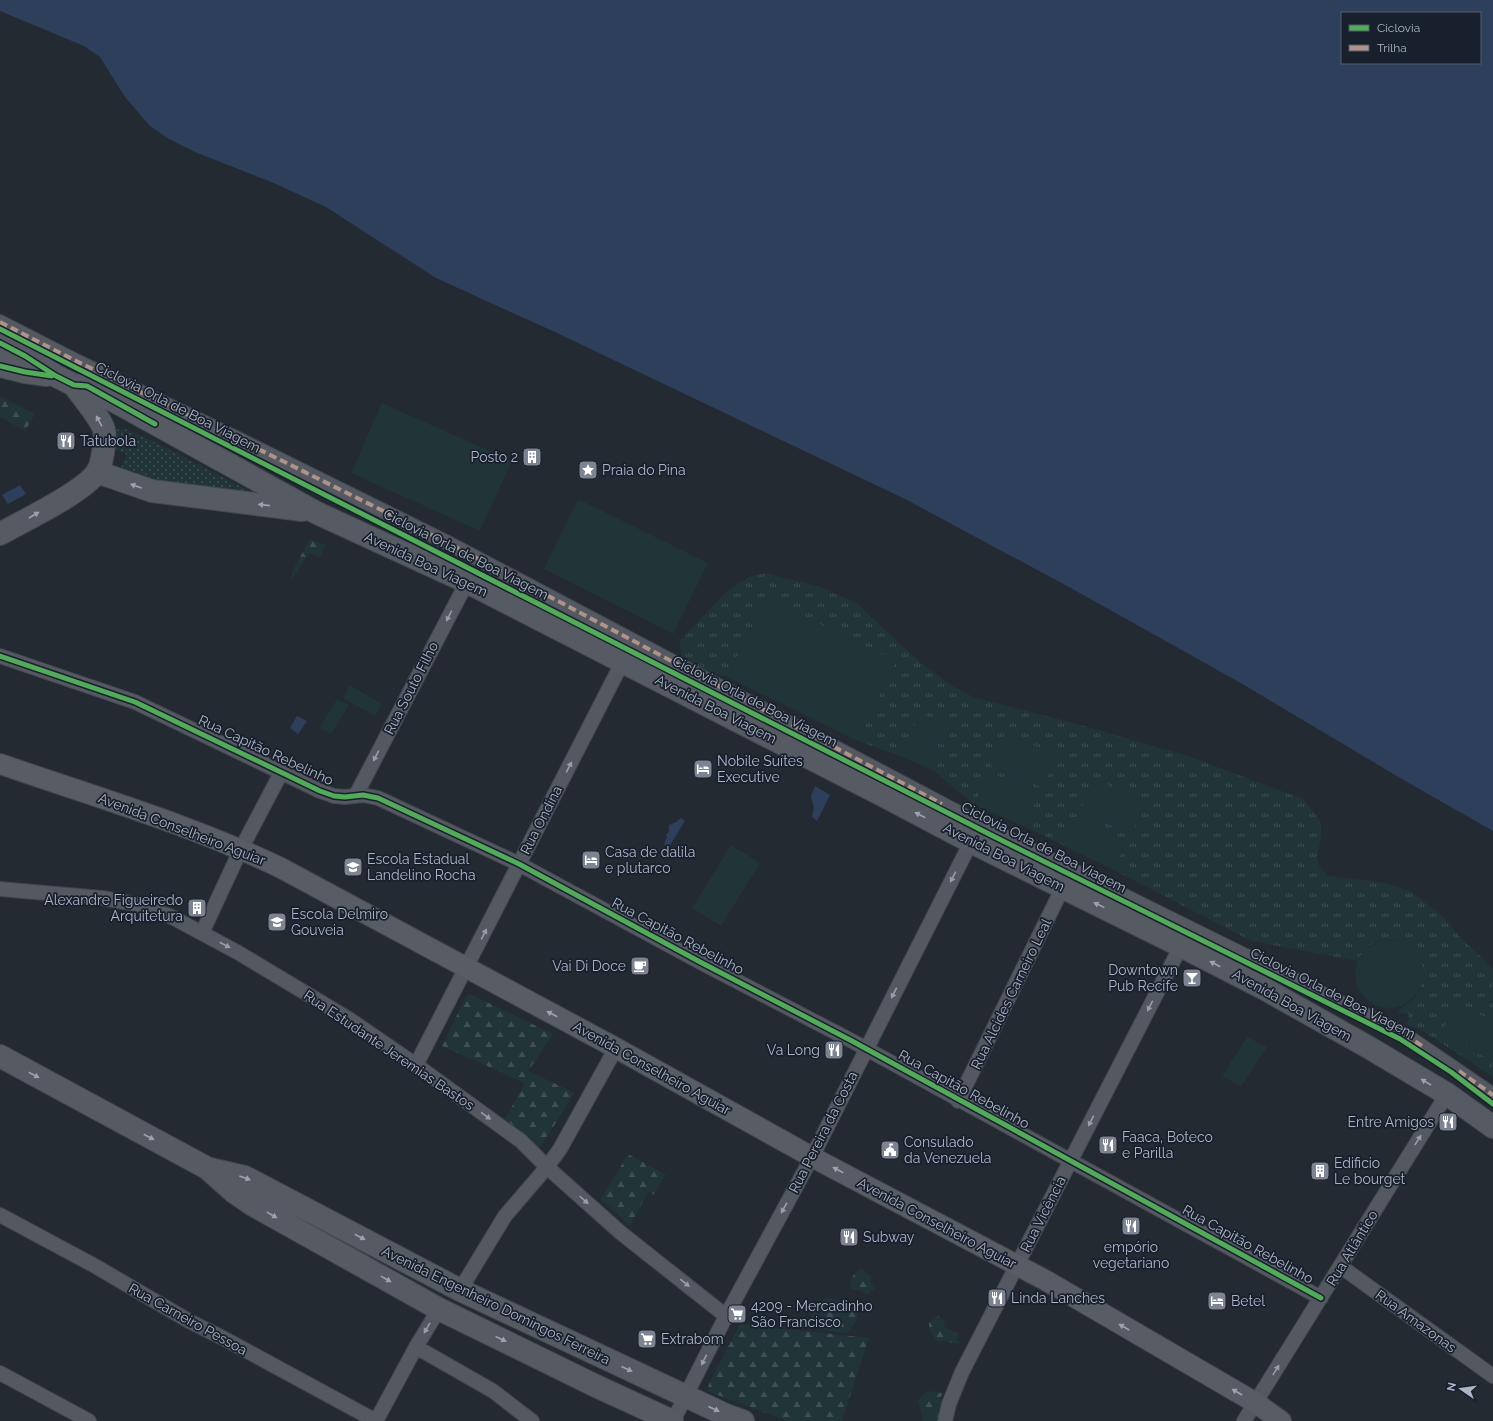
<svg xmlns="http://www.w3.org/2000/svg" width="1493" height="1421" viewBox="0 0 1493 1421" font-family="Raleway,sans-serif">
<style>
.grass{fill:url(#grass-tufts)}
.forest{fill:url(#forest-firs)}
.park{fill:url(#park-dots)}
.pitch{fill:#213438}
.water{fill:#2e3f5b;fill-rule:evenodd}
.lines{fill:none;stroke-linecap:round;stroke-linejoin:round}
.street-casing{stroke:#40444b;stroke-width:16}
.secondary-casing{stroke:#40444b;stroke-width:22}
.primary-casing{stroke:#41474f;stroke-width:24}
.street{stroke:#545861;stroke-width:14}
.secondary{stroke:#585c65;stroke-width:20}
.primary{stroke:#565b63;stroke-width:22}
.quiet{stroke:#af9288;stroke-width:4;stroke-dasharray:8 4;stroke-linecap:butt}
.cycleway-casing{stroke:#18202d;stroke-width:8}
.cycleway{stroke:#51ab58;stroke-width:5}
.oneway{fill:#9ba3b2}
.oneway2{fill:#969ead}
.oneway3{fill:#9ba3b3}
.labels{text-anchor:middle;stroke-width:3.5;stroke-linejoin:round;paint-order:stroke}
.street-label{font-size:14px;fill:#acb5c6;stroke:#18202d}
.poi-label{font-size:14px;fill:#acb5c6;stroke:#18202d;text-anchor:start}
</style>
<defs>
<pattern id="grass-tufts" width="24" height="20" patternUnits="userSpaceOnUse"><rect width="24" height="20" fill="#213438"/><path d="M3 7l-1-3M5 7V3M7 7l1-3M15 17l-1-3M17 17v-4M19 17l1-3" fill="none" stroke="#3f4f53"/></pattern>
<pattern id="forest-firs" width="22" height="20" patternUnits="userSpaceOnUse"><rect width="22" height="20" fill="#213438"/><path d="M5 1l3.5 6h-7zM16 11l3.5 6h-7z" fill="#3f4f53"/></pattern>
<pattern id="park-dots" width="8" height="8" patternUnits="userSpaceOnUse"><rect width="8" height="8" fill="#213438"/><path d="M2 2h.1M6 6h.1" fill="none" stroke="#3f4f53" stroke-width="1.8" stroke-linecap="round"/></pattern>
</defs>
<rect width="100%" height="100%" fill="#242a32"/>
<!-- grass -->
<path class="grass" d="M765,573l52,13 38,16 66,61 33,24 19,10 104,27 111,32 115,43 11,13 7,11v14l-4,19 2,10 8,9 9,2 44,5 31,9 32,26 15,18 35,34v108l-73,-48 -13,-4 2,-11 -11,-1c4,-7 8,-8 14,-13 6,-5 8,-12 11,-20l-30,-41c-19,1 -26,6 -36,22l-106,-20 -137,-71 -88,-43 -52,-22 -41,-35 -33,-14 -42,-15 -131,-64 -37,-10 -9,-12 -1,-14 46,-49 23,-15z"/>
<!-- forest -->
<path class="forest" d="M0,396l35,18 -10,17 -25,-14z
M310,539l16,6 -6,12 -11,-4 -17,27v-8z
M470,994l83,40 -25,37 47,22 -36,56 -34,-30 20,-36 -83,-37 25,-51z
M628,1154l38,21 -13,20 -5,-3 -18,34 -29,-27z
M862,1269l9,8v7l4,4 -7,6 -18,-6c0,-9 3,-15 12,-19z
M825,1298l22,4 11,11 -3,10 -9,11 -31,-6 -4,-13z
M938,1316l6,5 1,7 14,5 -3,7 6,4 -25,-3 -8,-11v-7z
M740,1324l129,14 -27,83h-55l-80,-30 2,-7z
M927,1391l16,2 -3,6 2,5 -4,17h-15l-5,-21z"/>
<!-- park -->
<path class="park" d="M123,428l29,13 121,62 -155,-27 8,-22 -17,-7 8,-18 4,1z"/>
<!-- pitch -->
<path class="pitch" d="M382,403l130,58 -32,70 -129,-58z
M578,499l130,64 -35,71 -129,-65z
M766,598l130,63 -38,80 -131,-64z
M350,685l32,19 -7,12 -32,-18z
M337,699l12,6 -18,29 -11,-7z
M920,713l33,14 -8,18 -33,-14z
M1005,733l52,22 -14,33 -52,-22z
M908,738l33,14 -8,18 -33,-14z
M988,772l51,21 -13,34 -52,-22z
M1095,779l51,24 -15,32 -51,-24z
M1078,817l49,24 -13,29 -50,-24z
M731,845l29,18 -39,63 -29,-18z
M1355 974a34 34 0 1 1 68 0a34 34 0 1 1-68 0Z
M1459,1002l34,20v28l-5,9 -46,-28z
M1247,1037l20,10 -26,40 -19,-11z"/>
<!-- water -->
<path class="water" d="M0,0h1493v831l-86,-49 -168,-100 -170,-95 -164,-88 -348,-166 -121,-55 -110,-71 -50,-23 -81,-32 -26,-13 -19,-13 -25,-29 -25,-40 -16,-11 -84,-35zM1342,13h138v50h-138z
M20,485l6,9 -18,10 -6,-9z
M297,716l10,5 -9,13 -8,-6z
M815,786l15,9 -13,26 -5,-4 2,-9 -3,-12z
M681,818l4,3 -16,26 -5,-3 3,-7 -1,-3 3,-2v-7l7,-3z"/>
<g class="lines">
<defs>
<path id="street" d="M0,322l74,38 162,78 214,106 545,288 409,202 89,61
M0,656l135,46 185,89 14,5 11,1 18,-2 15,3 141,66 183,99 150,78 469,257
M356,795l111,-213
M0,889l102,9 34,6 34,12 67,36 112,67 67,46 105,76 26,26 74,66 105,83
M202,933l39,-84 40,-76
M416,1065l207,-404
M958,1101l105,-214
M0,1215l95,51 94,55 34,17 153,83
M1340,1266l153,110
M460,1290l45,-74 42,-49 13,-18 56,-101
M416,1347l77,44 39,30
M0,1373l89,48
M376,1421l40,-74 23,-38
M673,1421l53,-105 86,-159 159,-315
M945,1421l4,-17 13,-32 219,-426
M1244,1421l203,-327"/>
<path id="secondary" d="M0,764c93,32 192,61 281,104l335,180 196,109 233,123 211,123 25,18"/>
<path id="primary" d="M0,343l25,13 31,20 18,9 13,1 230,127 150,69 419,215 85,45 210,104 82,42 105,59 79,47 46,33
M0,366l25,6 22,3
M97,472l55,19 150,19
M0,534c23,-13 84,-42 97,-62 5,-7 9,-33 7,-42 -3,-12 -22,-33 -30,-45
M0,1056l207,112 27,24 19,13 186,104 157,77 76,35
M210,1169l35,8 215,113 266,125 17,6"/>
</defs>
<!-- street casing -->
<use href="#street" class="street-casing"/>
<!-- secondary casing -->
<use href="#secondary" class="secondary-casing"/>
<!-- primary casing -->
<use href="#primary" class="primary-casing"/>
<!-- street -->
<use href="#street" class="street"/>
<!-- secondary -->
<use href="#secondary" class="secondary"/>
<!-- primary -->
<use href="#primary" class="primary"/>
<!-- quiet -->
<path class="quiet" d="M0,322l74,38 162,78 214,106 492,260
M1373,1019l31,15 18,12
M1459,1071l34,24"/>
<defs>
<path id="cycleway" d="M0,329l993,507 407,203 51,33 42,32
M0,343l25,13 31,20 18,9 13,1 68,38
M0,366l25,6 27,4
M0,656l135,46 185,89 14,5 11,1 18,-2 15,3 141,66 183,99 150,78 469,257"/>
</defs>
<!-- cycleway casing -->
<use href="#cycleway" class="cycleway-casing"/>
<!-- cycleway -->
<use href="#cycleway" class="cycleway"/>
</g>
<!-- one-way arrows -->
<defs><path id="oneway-solid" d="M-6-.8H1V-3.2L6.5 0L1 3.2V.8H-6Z"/></defs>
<g class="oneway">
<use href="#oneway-solid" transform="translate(99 421) rotate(-119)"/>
<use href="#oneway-solid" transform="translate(136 486) rotate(-160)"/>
<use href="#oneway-solid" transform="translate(264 505) rotate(-174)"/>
<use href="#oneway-solid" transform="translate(34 515) rotate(-30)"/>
<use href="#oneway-solid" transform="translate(920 815) rotate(-152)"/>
<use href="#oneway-solid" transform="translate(1099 905) rotate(-154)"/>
<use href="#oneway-solid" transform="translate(1215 964) rotate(-153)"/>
<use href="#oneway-solid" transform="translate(34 1075) rotate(28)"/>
<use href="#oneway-solid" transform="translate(1426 1082) rotate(-149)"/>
<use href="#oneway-solid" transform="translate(149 1137) rotate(28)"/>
<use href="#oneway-solid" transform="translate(245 1178) rotate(20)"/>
<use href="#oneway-solid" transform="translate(272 1215) rotate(29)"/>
<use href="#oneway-solid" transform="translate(360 1237) rotate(28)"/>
<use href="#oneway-solid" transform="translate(386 1279) rotate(29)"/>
<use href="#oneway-solid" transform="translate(501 1339) rotate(26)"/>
<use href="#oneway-solid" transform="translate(627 1369) rotate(25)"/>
<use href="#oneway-solid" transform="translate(714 1409) rotate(25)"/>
</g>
<g class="oneway2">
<use href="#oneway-solid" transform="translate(449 616) rotate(117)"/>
<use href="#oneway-solid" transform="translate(376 756) rotate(117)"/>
<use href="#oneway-solid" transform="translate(569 767) rotate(-63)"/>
<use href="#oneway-solid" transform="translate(953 877) rotate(117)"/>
<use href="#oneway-solid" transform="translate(484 934) rotate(-63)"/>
<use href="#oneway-solid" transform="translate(225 945) rotate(28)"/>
<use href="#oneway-solid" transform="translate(894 993) rotate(117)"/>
<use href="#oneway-solid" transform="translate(1150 1006) rotate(117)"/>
<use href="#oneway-solid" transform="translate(486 1116) rotate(36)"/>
<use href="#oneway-solid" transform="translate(1091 1121) rotate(117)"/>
<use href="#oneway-solid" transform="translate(1418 1140) rotate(-58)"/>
<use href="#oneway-solid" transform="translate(584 1200) rotate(42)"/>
<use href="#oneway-solid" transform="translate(784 1208) rotate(119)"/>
<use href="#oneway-solid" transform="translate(685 1283) rotate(39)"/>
<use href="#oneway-solid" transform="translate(427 1328) rotate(120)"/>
<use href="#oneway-solid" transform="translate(704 1360) rotate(116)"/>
<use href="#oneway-solid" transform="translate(1276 1370) rotate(-58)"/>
</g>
<g class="oneway3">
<use href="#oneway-solid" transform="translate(552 1014) rotate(-152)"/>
<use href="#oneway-solid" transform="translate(838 1170) rotate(-152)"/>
<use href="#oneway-solid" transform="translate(1124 1327) rotate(-150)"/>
<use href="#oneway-solid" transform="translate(1237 1392) rotate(-150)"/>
</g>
<!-- icons -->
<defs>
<symbol id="restaurant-square" viewBox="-11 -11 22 22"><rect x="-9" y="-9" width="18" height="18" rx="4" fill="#7c8492" stroke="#18202d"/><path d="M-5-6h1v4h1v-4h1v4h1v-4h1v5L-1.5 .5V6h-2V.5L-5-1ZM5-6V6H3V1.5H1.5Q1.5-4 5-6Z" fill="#fff"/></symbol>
<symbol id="building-square" viewBox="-11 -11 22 22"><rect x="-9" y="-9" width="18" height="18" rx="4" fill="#7c8492" stroke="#18202d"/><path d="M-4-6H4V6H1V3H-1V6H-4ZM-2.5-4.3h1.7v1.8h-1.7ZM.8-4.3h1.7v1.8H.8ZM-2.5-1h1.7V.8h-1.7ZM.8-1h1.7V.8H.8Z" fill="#fff"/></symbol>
<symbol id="sight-square" viewBox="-11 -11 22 22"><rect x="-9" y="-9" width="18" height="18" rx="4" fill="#7c8492" stroke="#18202d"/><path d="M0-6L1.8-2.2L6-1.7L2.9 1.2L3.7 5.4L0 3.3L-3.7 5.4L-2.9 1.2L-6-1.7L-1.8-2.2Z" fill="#fff"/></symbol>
<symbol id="hotel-square" viewBox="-11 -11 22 22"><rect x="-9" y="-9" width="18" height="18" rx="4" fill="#7c8492" stroke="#18202d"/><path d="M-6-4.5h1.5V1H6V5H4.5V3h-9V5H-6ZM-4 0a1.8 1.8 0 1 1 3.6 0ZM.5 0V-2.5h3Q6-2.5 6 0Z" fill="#fff"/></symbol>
<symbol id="school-square" viewBox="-11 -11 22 22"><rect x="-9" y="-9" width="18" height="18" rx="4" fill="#7c8492" stroke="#18202d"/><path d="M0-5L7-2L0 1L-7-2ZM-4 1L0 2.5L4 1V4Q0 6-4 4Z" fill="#fff"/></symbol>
<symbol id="cafe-square" viewBox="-11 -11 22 22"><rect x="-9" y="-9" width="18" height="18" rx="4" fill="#7c8492" stroke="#18202d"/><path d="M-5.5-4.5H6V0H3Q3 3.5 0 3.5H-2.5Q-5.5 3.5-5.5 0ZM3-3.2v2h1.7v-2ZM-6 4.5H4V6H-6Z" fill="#fff"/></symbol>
<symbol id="bar-square" viewBox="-11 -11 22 22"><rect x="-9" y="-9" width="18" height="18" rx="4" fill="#7c8492" stroke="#18202d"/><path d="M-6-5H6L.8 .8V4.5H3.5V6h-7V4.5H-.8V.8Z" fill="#fff"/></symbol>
<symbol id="civic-square" viewBox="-11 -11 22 22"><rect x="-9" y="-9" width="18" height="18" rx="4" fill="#7c8492" stroke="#18202d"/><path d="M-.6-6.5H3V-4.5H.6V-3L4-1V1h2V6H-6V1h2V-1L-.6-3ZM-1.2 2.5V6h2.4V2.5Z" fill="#fff"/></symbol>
<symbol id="supermarket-square" viewBox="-11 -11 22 22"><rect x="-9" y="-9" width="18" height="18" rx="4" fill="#7c8492" stroke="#18202d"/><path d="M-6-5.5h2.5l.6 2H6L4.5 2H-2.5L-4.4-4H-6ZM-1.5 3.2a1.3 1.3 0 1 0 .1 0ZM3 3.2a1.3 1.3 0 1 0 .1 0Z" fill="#fff"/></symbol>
</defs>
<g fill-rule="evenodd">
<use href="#restaurant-square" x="55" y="430" width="22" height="22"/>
<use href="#building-square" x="521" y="446" width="22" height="22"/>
<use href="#sight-square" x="577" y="459" width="22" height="22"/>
<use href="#hotel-square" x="692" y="758" width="22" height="22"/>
<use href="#hotel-square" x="580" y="849" width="22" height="22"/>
<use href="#school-square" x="342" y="856" width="22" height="22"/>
<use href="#building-square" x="186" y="897" width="22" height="22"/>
<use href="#school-square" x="266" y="911" width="22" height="22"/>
<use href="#cafe-square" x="629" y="955" width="22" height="22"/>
<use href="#bar-square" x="1181" y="967" width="22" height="22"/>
<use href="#restaurant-square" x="823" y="1039" width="22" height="22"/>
<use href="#restaurant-square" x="1437" y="1111" width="22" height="22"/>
<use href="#restaurant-square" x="1097" y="1134" width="22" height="22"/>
<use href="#civic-square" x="879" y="1139" width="22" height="22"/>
<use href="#building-square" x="1309" y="1160" width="22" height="22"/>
<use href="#restaurant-square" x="1120" y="1215" width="22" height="22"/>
<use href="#restaurant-square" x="838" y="1226" width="22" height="22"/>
<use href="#restaurant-square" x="986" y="1287" width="22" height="22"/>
<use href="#hotel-square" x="1206" y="1290" width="22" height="22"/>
<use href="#supermarket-square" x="726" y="1303" width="22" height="22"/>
<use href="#supermarket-square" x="636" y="1328" width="22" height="22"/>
</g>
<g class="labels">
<!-- street labels -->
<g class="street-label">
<text transform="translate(178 407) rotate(27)" y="5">Ciclovia Orla de Boa Viagem</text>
<text transform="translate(466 554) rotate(27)" y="5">Ciclovia Orla de Boa Viagem</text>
<text transform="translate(426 564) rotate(25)" y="5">Avenida Boa Viagem</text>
<text transform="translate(411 688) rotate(-63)" y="5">Rua Souto Filho</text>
<text transform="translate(755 701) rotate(27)" y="5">Ciclovia Orla de Boa Viagem</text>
<text transform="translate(716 709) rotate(27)" y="5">Avenida Boa Viagem</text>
<text transform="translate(266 750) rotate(25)" y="5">Rua Capitão Rebelinho</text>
<text transform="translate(541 820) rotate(-63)" y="5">Rua Ondina</text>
<text transform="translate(182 829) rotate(21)" y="5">Avenida Conselheiro Aguiar</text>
<text transform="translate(1044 847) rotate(27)" y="5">Ciclovia Orla de Boa Viagem</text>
<text transform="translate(1004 857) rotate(27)" y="5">Avenida Boa Viagem</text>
<text transform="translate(678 936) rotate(28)" y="5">Rua Capitão Rebelinho</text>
<text transform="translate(1333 993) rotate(27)" y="5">Ciclovia Orla de Boa Viagem</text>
<text transform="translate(1011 994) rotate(-64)" y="5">Rua Alcides Carneiro Leal</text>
<text transform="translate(1292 1005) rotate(29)" y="5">Avenida Boa Viagem</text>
<text transform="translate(389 1050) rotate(34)" y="5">Rua Estudante Jeremias Bastos</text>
<text transform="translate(652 1068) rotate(29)" y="5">Avenida Conselheiro Aguiar</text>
<text transform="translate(964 1089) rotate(29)" y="5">Rua Capitão Rebelinho</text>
<text transform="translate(823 1132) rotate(-63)" y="5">Rua Pereira da Costa</text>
<text transform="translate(1043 1214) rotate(-63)" y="5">Rua Vicência</text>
<text transform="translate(937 1223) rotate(28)" y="5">Avenida Conselheiro Aguiar</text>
<text transform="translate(1248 1244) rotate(29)" y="5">Rua Capitão Rebelinho</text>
<text transform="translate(1352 1248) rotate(-59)" y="5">Rua Atlântico</text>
<text transform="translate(496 1305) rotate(26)" y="5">Avenida Engenheiro Domingos Ferreira</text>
<text transform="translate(188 1319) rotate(29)" y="5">Rua Carneiro Pessoa</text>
<text transform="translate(1416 1321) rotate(36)" y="5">Rua Amazonas</text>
</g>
<!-- poi labels -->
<g class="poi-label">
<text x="80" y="446">Tatubola</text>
<text x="518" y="462" text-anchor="end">Posto 2</text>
<text x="602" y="475">Praia do Pina</text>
<text x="717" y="766">Nobile Suítes<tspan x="717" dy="16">Executive</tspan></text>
<text x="605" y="857">Casa de dalila<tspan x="605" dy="16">e plutarco</tspan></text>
<text x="367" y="864">Escola Estadual<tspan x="367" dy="16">Landelino Rocha</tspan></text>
<text x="183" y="905" text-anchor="end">Alexandre Figueiredo<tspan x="183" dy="16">Arquitetura</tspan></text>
<text x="291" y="919">Escola Delmiro<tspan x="291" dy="16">Gouveia</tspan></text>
<text x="626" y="971" text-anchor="end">Vai Di Doce</text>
<text x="1178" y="975" text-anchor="end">Downtown<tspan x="1178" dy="16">Pub Recife</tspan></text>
<text x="820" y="1055" text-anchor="end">Va Long</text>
<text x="1434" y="1127" text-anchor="end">Entre Amigos</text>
<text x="1122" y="1142">Faaca, Boteco<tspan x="1122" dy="16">e Parilla</tspan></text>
<text x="904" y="1147">Consulado<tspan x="904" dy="16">da Venezuela</tspan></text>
<text x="1334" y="1168">Edificio<tspan x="1334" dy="16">Le bourget</tspan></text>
<text x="863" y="1242">Subway</text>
<text x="1131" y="1252" text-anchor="middle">empório<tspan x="1131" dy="16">vegetariano</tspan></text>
<text x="1011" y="1303">Linda Lanches</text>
<text x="1231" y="1306">Betel</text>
<text x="751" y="1311">4209 - Mercadinho<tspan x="751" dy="16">São Francisco</tspan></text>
<text x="661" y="1344">Extrabom</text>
</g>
</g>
<!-- legend -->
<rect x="1341" y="12" width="140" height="52" fill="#18202d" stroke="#535c6a"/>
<rect x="1349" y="25" width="20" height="6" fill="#51ab58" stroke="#535c6a"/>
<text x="1377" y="32" font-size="12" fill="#acb5c6">Ciclovia</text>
<rect x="1349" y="45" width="20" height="6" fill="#af9288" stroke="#535c6a"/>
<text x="1377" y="52" font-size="12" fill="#acb5c6">Trilha</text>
<!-- north arrow -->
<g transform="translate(1461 1389) rotate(283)" stroke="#18202d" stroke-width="3" paint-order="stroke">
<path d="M0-3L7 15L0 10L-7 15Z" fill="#acb5c6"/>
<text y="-6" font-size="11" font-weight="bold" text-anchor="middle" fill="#acb5c6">N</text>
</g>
</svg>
